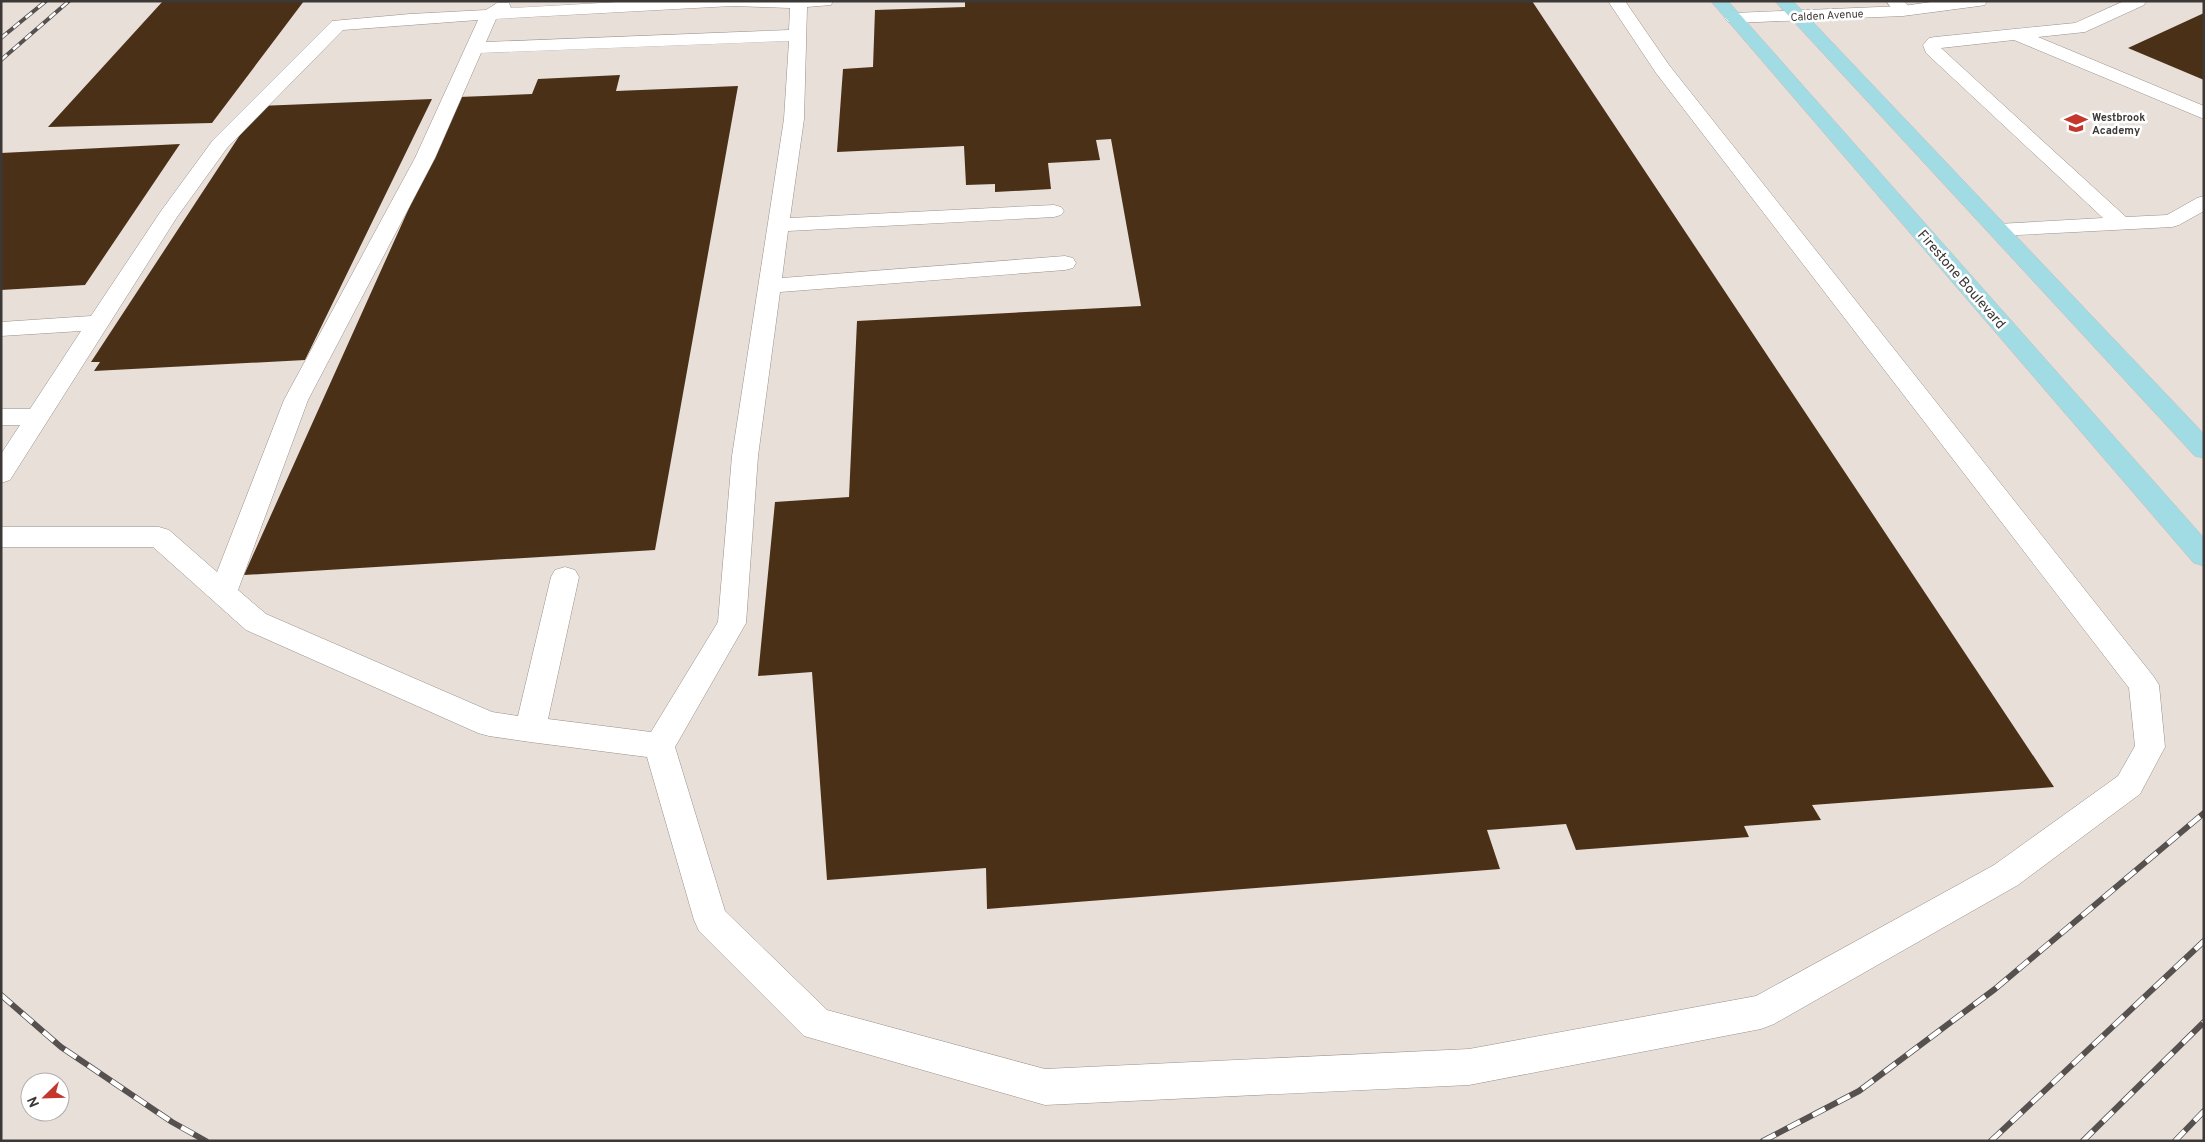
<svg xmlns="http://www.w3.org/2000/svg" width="2205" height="1142" viewBox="0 0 2205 1142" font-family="Overpass,sans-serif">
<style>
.building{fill:#4b3018}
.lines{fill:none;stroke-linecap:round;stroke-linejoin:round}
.service-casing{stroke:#99908a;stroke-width:1}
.minor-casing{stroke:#99908a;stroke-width:1}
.primary-casing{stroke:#c1bfbf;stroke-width:1}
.service{fill:#fff;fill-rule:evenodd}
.minor{fill:#fff;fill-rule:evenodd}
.primary{fill:#a1dbe3;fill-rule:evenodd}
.rail-far1-casing{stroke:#56514f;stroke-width:4}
.rail-casing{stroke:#56514f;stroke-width:6}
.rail-far1{stroke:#fff;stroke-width:2.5;stroke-dasharray:8;stroke-linecap:butt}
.rail{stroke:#fff;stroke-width:4.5;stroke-dasharray:14;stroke-linecap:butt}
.labels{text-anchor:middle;stroke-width:5;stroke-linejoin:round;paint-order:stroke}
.far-street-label{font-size:11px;fill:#3c3836;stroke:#fff}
.far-poi-label{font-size:11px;font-weight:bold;fill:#3c3836;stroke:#fff;text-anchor:start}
.street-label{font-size:14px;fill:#3c3836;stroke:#fff}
</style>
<rect width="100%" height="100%" fill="#e8dfd9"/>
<!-- building -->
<path class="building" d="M163,1h141l-92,122 -164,4z
M965,1h567l522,786 -242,18 9,15 -77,6 5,11 -173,13 -10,-26 -79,6 13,39 -513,40 -1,-41 -159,12 -15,-208 -54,4 17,-174 74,-5 8,-176 284,-15 -30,-167 -15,1 4,20 -52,3 3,26 -56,3v-8l-29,1 -2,-39 -127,6 6,-83 30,-2 2,-57 90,-3z
M2204,13v67l-76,-32z
M620,75l-4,16 122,-5 -83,464 -411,25 215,-478 73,-3 6,-15z
M432,99l-127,261 -211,11 6,-9h-9l168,-256z
M180,144l-95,141 -84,5v-137z"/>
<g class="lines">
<defs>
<path id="service" d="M636,1h197l-2,4 -24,2 -3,112 -14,99 264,-13 7,2 3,4 -3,4 -7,2 -266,14 -6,47 283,-22 8,2 3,5 -3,5 -8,2 -285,22 -22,164 -12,167 -71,124 50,164 102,99 218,59 424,-20 287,-53 238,-131 124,-89 17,-30 -6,-58 -473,-615 -48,-72h17l44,64 485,612 5,8 6,62 -25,47 -122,91 -244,139 -13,5 -292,56 -424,20 -241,-69 -105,-105 -5,-11 -47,-163 -117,-15 -41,-6 -11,-3 -232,-103 -93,-83h-152v-20h158l10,3 48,42 67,-172 131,-242 63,-138 -135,10 -116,118 -50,69 -167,263 -9,3v-29l19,-29h-19v-16h29l51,-78 -80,5v-14l90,-6 70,-105 52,-71 119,-119 78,-7 76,-4 11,-7h12l2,5zM732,6l58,2 -1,22 -303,12 10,-23zM789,41l-5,78 -52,337 -14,166 -67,110 -103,-13 31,-142 -4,-7 -10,-3 -10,3 -4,7 -33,139 -26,-4 -226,-98 -28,-24 70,-190 127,-242 46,-105z
M1886,1h18l8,10 -3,4h-12z
M2124,1h22l-2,4 -59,27 -47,5 166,69v13l-190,-79 -73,8 185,169 41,-2 30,-17 7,-2v15l-25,14 -7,2 -174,9 -7,-2 -4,-4 4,-4 7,-2 105,-6 -177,-165 -3,-8 6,-7 6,-1 140,-14z"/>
<path id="minor" d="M1938,1h49l-2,4 -6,1 -76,10 -169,7 -6,-1 -3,-4 3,-4 6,-1 169,-7z"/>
<path id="primary" d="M1711,1h17l476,537v28l-10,-3z
M1775,1h18l411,433v24l-9,-2z"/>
</defs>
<!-- service casing -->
<use href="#service" class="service-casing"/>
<!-- minor casing -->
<use href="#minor" class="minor-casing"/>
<!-- primary casing -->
<use href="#primary" class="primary-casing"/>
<!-- service -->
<use href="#service" class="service"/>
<!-- minor -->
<use href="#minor" class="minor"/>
<!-- primary -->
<use href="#primary" class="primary"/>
<defs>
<path id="rail-far1" d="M1,38l45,-37
M1,60l68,-59"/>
<path id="rail" d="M1,995l60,52 111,75 34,19
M1763,1141l96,-50 136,-102 209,-176
M1991,1141l213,-200
M2083,1141l121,-119
M2175,1141l29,-30"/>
</defs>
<!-- rail-far1 casing -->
<use href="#rail-far1" class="rail-far1-casing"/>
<!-- rail casing -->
<use href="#rail" class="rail-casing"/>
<!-- rail-far1 -->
<use href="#rail-far1" class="rail-far1"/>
<!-- rail -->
<use href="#rail" class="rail"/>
</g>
<!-- icons -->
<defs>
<symbol id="school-bare" viewBox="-9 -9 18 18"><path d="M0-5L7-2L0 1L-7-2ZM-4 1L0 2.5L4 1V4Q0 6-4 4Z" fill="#c4372d" stroke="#fff" stroke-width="2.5" paint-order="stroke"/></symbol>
</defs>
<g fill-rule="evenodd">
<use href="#school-bare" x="2060" y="107" width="32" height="32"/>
</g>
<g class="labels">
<!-- far-street labels -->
<g class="far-street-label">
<text transform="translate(1827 15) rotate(-3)" y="4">Calden Avenue</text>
</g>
<!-- far-poi labels -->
<g class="far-poi-label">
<text x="2092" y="121">Westbrook<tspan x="2092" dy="13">Academy</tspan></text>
</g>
<!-- street labels -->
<g class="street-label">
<text transform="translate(1962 279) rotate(49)" y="5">Firestone Boulevard</text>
</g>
</g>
<!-- border -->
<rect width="2205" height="1142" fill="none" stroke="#3c3836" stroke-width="5"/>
<!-- north arrow -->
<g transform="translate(45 1097) rotate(247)"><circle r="24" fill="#ffffff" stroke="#b1afaf"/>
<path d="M0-4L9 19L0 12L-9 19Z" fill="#c4372d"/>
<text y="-8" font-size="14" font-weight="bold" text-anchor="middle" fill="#3c3836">N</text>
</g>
</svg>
